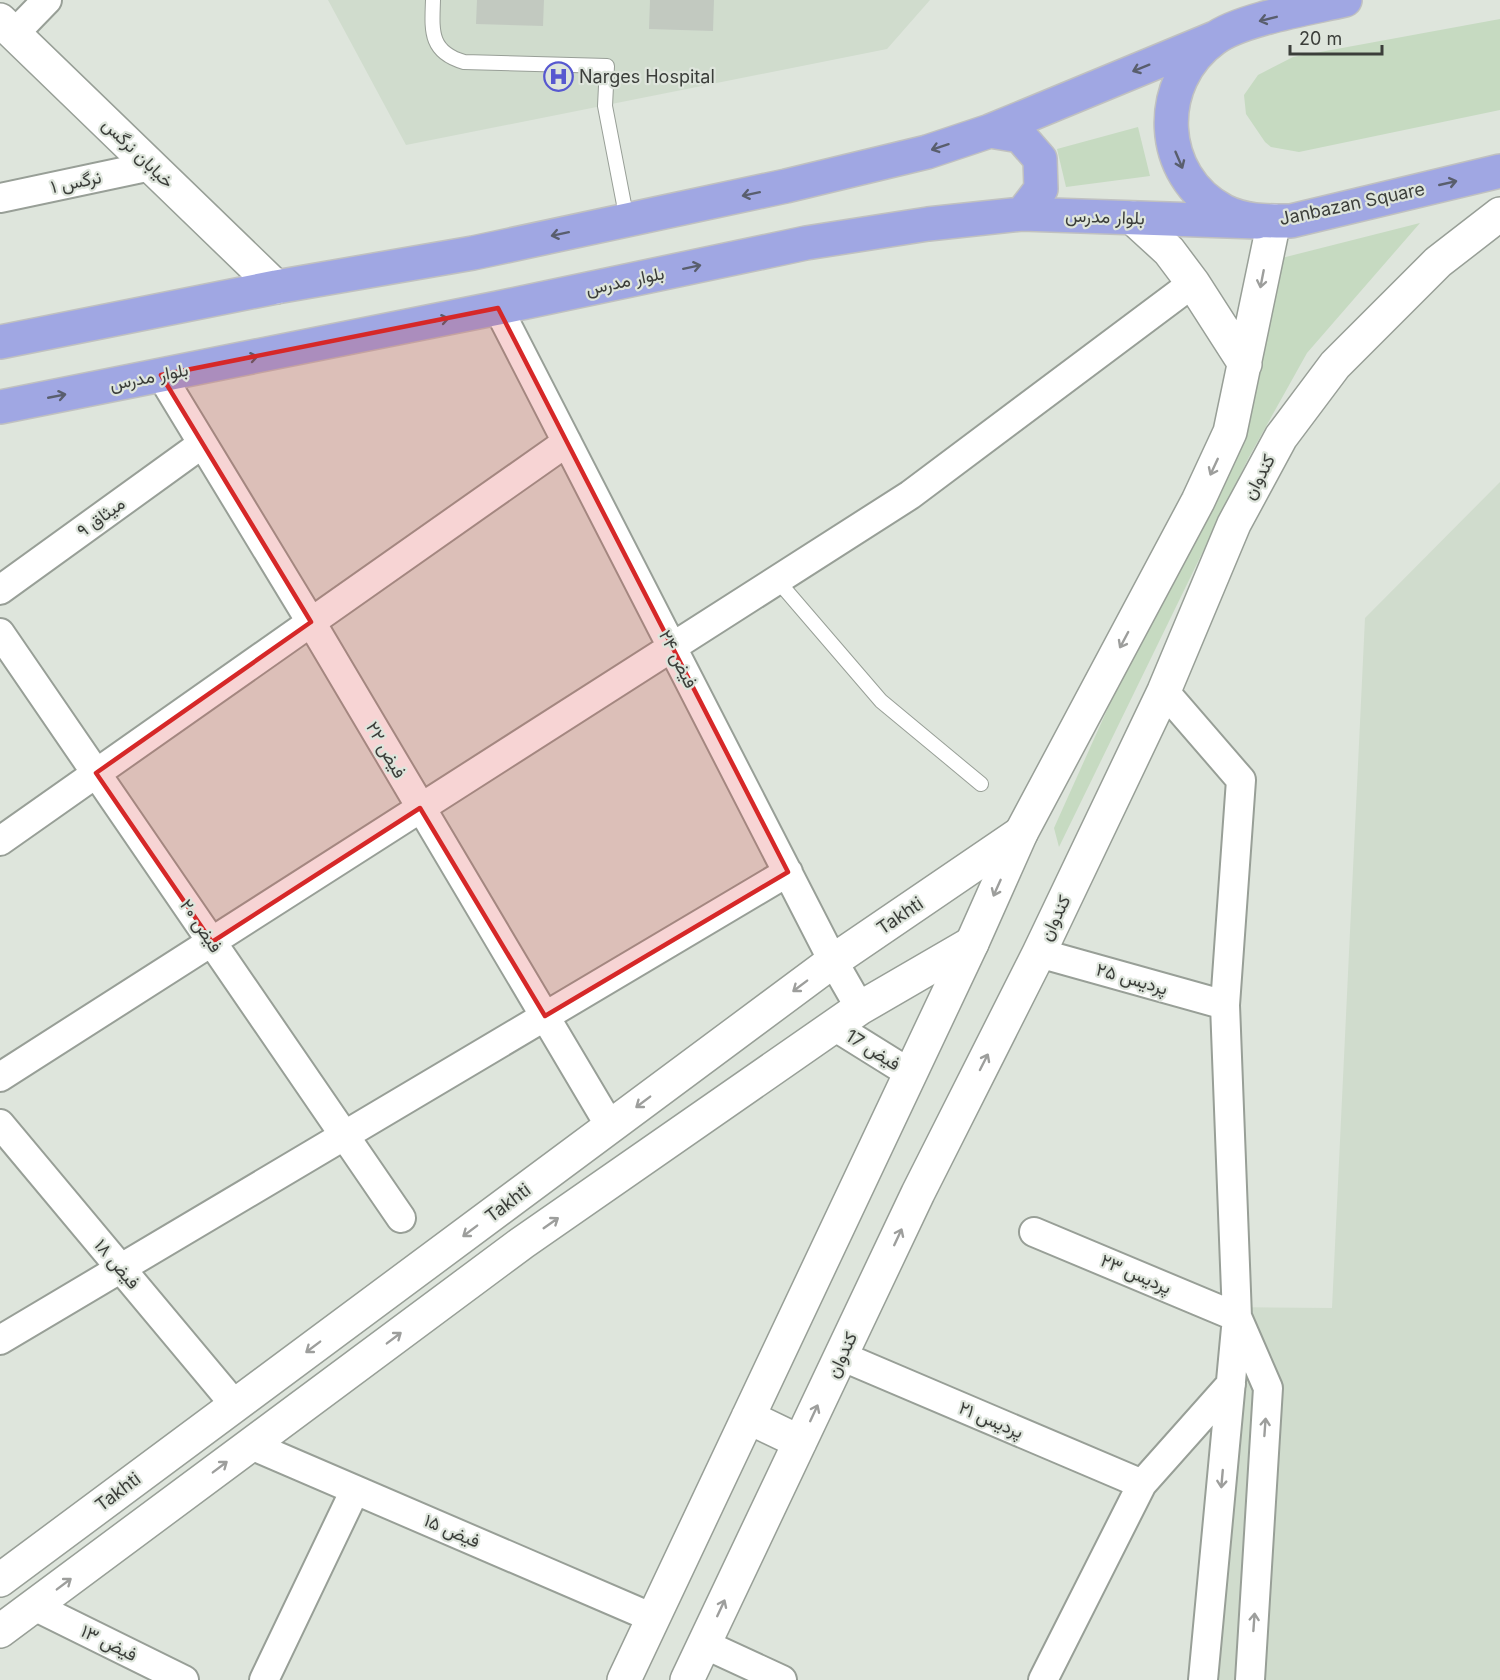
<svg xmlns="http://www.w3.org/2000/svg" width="1500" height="1680" viewBox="0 0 1500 1680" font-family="Inter,Vazirmatn,sans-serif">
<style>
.built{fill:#d0dccd}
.green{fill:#c6dac1}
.building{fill:#c2c9c0}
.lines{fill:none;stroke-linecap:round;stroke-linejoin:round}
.service-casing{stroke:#989f97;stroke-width:16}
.minor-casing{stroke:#989f97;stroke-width:32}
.tertiary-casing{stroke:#989f97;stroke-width:36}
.secondary-casing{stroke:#989f97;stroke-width:36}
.trunk-casing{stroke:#c0c1c0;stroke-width:36}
.service{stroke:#fff;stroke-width:14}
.minor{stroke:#fff;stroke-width:28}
.tertiary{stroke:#fff;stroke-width:33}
.secondary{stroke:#fff;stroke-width:33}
.trunk{stroke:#a0a7e3;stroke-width:33}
.oneway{stroke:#595e6d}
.oneway2{stroke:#9d9e9c}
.marked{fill:#d62828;fill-opacity:0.2;stroke:#d62828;stroke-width:4.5;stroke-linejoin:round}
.labels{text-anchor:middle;stroke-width:4.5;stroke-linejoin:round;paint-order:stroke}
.poi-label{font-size:18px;fill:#3b3e3a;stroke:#dee5dc;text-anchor:start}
.street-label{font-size:18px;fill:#3b3e3a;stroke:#dee5dc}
</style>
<rect width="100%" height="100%" fill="#dee5dc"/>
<!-- built -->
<path class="built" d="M328,0h602l-43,49 -481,96z
M1500,482v1198h-295l23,-373 104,1 33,-690z"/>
<!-- green -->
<path class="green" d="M1500,19v91l-201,42 -28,-5 -6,-5 -19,-28 -2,-19 14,-20 35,-18z
M1138,127l12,49 -84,11 -9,-38z
M1420,223l-113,130 -58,104 -190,390 -5,-19 200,-445 8,-120z"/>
<!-- building -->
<path class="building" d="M477,0h67l-1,26 -67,-2z
M650,0h64l-1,31 -64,-2z"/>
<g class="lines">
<defs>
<path id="service" d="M433,0c-1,30 -4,52 31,62l143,4 -2,40 22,114
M777,580l104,121 100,83"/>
<path id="minor" d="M14,34l33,-34
M0,198l151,-32
M498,308l335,653 27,47
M161,375l150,247 299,504
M0,590l202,-146
M0,633l401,585
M1164,691l77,89 -16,225 12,312 -34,363
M0,841l567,-399
M1039,953l186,52
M834,1026l77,48
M0,1077l910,-582 283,-212
M0,1124l235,281
M1034,1232l203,85
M1238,1319l30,69 -18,292
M0,1340l788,-468
M841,1356l301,128
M251,1445l402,173
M34,1606l150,74
M704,1644l78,36
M264,1680l91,-190
M1043,1680l99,-196 89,-100"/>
<path id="tertiary" d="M0,20l276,267
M0,1580l833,-619 188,-128
M0,1631l522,-388 338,-235 112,-65"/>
<path id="secondary" d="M1133,218l36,33 24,32 52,81
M748,1417l52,25
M624,1680l348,-737 49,-110 177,-332 32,-69 44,-211
M687,1680l231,-487 121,-240 125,-262 70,-167 47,-87 54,-72 103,-103 62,-48"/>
<path id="trunk" d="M1345,0c-34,8 -104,19 -131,39 -60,43 -57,137 10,172 22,11 44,10 67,10l209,-50
M990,131l30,5 20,23 1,30 -19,25
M0,342l276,-55 197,-34 313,-67 141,-34 63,-21 225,-93
M0,407l498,-99 308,-65 122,-19 94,-10 235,8"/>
</defs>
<!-- service casing -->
<use href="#service" class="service-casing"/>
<!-- minor casing -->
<use href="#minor" class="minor-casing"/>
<!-- tertiary casing -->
<use href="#tertiary" class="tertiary-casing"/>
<!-- secondary casing -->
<use href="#secondary" class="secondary-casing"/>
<!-- trunk casing -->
<use href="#trunk" class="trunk-casing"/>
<!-- service -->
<use href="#service" class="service"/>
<!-- minor -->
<use href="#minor" class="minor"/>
<!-- tertiary -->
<use href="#tertiary" class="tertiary"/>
<!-- secondary -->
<use href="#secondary" class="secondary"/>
<!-- trunk -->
<use href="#trunk" class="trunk"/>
</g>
<!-- one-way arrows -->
<defs><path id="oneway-shaft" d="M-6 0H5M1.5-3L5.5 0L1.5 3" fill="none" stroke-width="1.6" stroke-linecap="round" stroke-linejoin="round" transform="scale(1.5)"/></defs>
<g class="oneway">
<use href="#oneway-shaft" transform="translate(1268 19) rotate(166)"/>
<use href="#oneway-shaft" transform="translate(1141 68) rotate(158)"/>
<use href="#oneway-shaft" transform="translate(940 147) rotate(162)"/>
<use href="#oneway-shaft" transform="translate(1179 160) rotate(67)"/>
<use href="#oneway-shaft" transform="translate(1448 183) rotate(-13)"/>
<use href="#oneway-shaft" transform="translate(751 194) rotate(168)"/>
<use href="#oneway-shaft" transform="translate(560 234) rotate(168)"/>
<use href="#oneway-shaft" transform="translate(692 267) rotate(-12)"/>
<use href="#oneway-shaft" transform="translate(440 320) rotate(-11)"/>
<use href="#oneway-shaft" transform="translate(249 358) rotate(-11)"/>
<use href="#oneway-shaft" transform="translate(57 396) rotate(-11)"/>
</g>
<g class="oneway2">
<use href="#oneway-shaft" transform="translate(1262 279) rotate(101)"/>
<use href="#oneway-shaft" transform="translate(1214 467) rotate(115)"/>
<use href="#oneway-shaft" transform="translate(1124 640) rotate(118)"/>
<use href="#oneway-shaft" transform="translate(997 888) rotate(114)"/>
<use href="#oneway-shaft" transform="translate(800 986) rotate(143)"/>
<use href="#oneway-shaft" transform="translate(984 1062) rotate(-63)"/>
<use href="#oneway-shaft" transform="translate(643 1102) rotate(143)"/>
<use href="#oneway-shaft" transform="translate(551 1223) rotate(-35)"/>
<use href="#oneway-shaft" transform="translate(470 1231) rotate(143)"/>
<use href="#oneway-shaft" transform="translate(898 1237) rotate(-65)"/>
<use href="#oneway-shaft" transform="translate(394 1338) rotate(-37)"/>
<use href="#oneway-shaft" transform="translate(313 1347) rotate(143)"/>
<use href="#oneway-shaft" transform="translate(814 1413) rotate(-65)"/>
<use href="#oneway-shaft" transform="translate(1265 1427) rotate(-86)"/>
<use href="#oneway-shaft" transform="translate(220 1467) rotate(-37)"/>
<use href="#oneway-shaft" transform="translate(1222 1479) rotate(95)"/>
<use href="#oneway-shaft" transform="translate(64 1584) rotate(-37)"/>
<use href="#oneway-shaft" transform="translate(721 1608) rotate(-65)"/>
<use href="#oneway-shaft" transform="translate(1254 1622) rotate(-86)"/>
</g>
<!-- marked area -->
<path class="marked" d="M498,308l290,564 -243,144 -125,-208 -208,134 -116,-169 215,-151 -150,-247z"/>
<!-- icons -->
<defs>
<symbol id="hospital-ring" viewBox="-11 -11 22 22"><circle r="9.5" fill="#dee5dc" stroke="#5758d0" stroke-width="1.5"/><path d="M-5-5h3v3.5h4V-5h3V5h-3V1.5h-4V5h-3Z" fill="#5758d0"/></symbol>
</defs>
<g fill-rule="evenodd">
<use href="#hospital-ring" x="542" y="60" width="33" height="33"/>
</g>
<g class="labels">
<!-- poi labels -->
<g class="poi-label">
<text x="579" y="83">Narges Hospital</text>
</g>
<!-- street labels -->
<g class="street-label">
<text transform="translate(138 153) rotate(44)" y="6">خیابان نرگس</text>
<text transform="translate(76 182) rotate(-12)" y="6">نرگس ۱</text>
<text transform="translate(1352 204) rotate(-12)" y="6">Janbazan Square</text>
<text transform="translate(1105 217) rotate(2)" y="6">بلوار مدرس</text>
<text transform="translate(625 281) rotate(-12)" y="6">بلوار مدرس</text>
<text transform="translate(149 377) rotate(-11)" y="6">بلوار مدرس</text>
<text transform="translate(1259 477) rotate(-62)" y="6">کندوان</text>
<text transform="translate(101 517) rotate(-36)" y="6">میثاق ۹</text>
<text transform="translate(678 659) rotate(63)" y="6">فیض ۲۴</text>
<text transform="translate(386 750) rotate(60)" y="6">فیض ۲۲</text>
<text transform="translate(900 916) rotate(-34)" y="6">Takhti</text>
<text transform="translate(1055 918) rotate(-64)" y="6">کندوان</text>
<text transform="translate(201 926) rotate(56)" y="6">فیض ۲۰</text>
<text transform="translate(1132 979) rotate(16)" y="6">پردیس ۲۵</text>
<text transform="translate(873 1050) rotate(32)" y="6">فیض 17</text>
<text transform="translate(508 1203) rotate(-37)" y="6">Takhti</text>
<text transform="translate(117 1264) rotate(50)" y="6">فیض ۱۸</text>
<text transform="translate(1136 1274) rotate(23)" y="6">پردیس ۲۳</text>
<text transform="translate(842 1355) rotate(-65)" y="6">کندوان</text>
<text transform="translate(991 1420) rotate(23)" y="6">پردیس ۲۱</text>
<text transform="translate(118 1492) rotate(-37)" y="6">Takhti</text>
<text transform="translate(452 1531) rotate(23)" y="6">فیض ۱۵</text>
<text transform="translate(109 1643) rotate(26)" y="6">فیض ۱۳</text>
</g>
</g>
<!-- scale -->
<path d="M1290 45v9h92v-9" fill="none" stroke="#3b3e3a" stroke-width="3"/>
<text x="1299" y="45" font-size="18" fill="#3b3e3a" stroke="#dee5dc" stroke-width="4.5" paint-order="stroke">20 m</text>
</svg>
